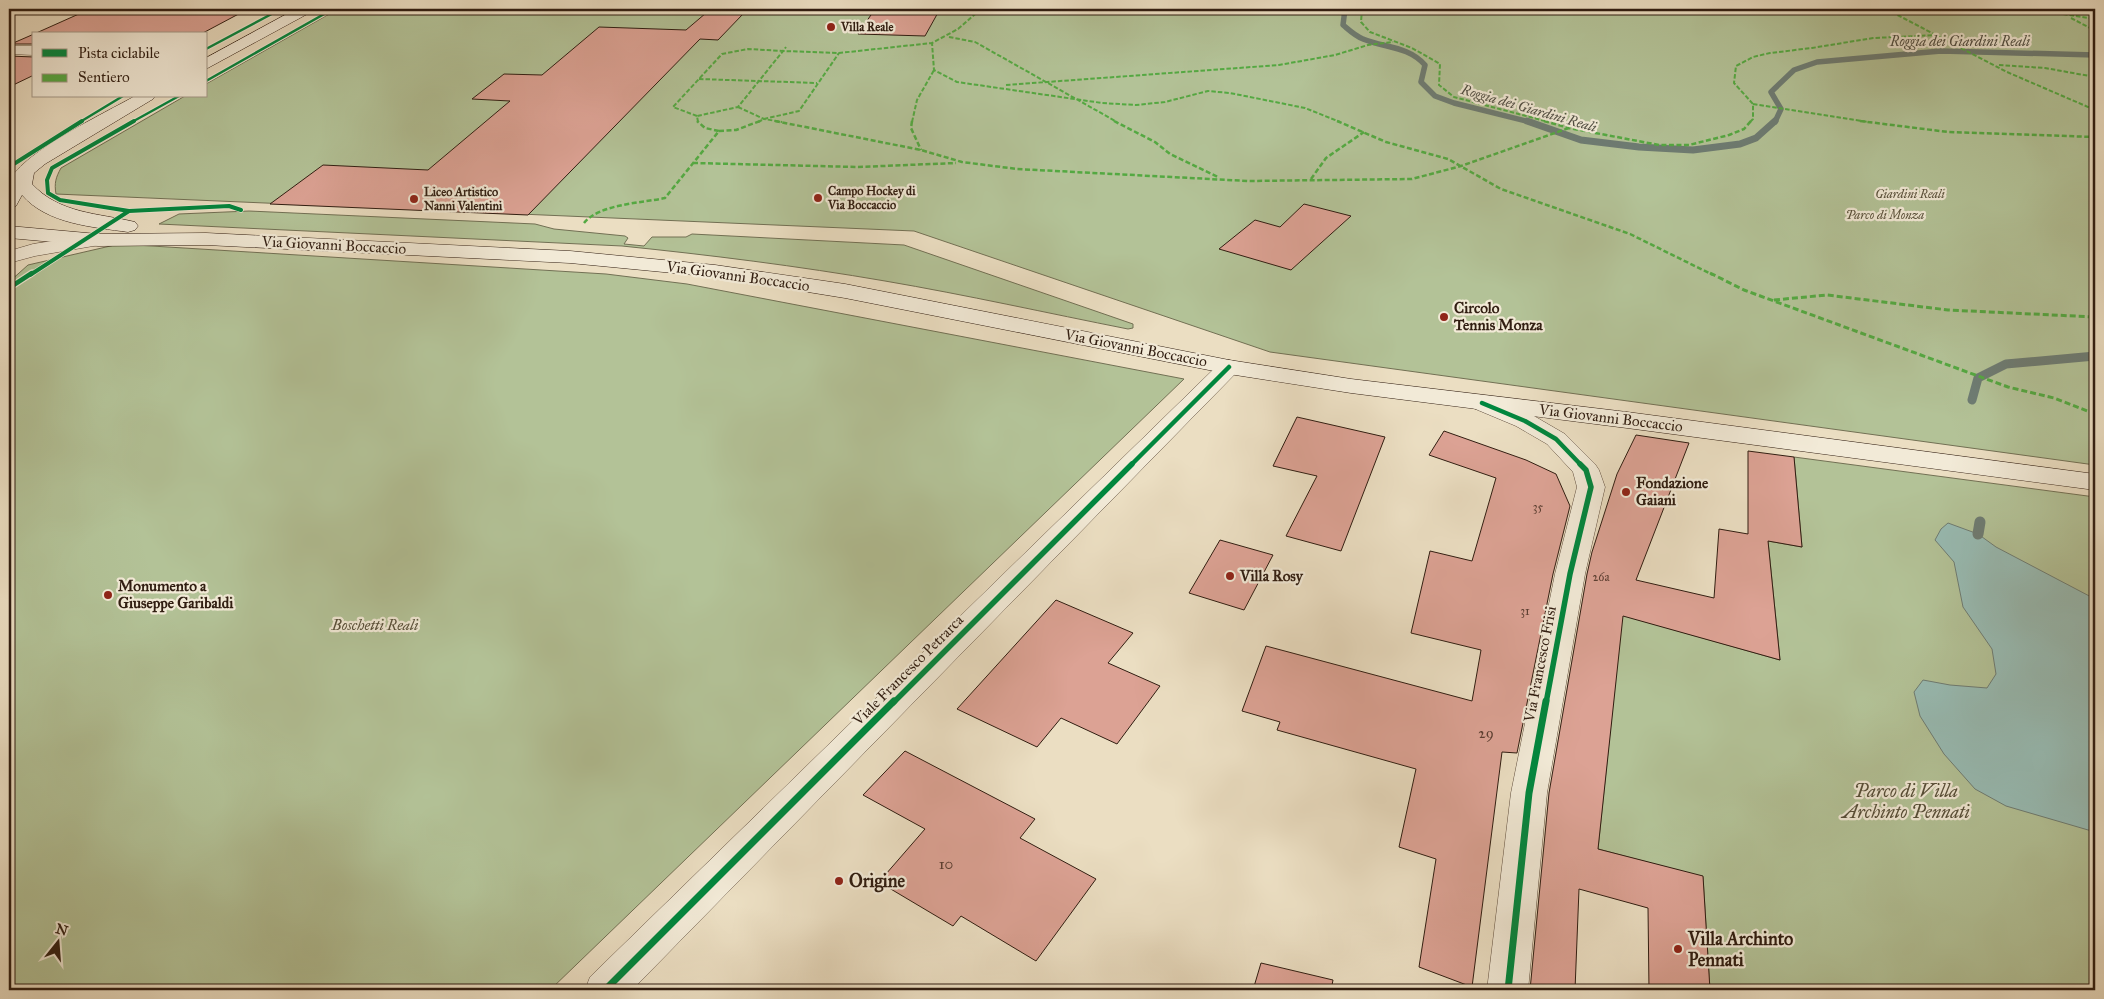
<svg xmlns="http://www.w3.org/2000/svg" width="2104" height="999" viewBox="0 0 2104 999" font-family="'IM FELL Great Primer',serif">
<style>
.green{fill:#b3c297;stroke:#727054}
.water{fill:#98bcb4;stroke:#6e7c73}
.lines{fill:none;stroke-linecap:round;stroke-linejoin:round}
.stream-far3{stroke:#6e7c73;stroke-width:5.5}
.stream-far2{stroke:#6e7c73;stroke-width:7}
.stream-far1{stroke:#6e7c73;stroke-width:9}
.stream{stroke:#6e7c73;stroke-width:11}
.building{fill:#dca294;stroke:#301d11}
.minor-casing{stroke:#5f4d3d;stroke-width:1}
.tertiary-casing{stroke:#5f4d3d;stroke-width:1}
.secondary-casing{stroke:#301d11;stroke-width:1}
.minor{fill:#f2ead7;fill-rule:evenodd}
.tertiary{fill:#f2ead7;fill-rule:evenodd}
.secondary{fill:#f2ead7;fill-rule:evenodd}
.quiet-far2{stroke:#54a942;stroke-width:2;stroke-dasharray:4.5 2;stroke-linecap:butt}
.quiet-far1{stroke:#54a942;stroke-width:2.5;stroke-dasharray:5 2.5;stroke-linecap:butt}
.quiet{stroke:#54a942;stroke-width:3;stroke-dasharray:6 3;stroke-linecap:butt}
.cycleway-far4-casing{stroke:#f2ead7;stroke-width:4.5}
.cycleway-far3-casing{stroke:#f2ead7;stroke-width:5.5}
.cycleway-far2-casing{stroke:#f2ead7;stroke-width:7}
.cycleway-far1-casing{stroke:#f2ead7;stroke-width:9}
.cycleway-casing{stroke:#f2ead7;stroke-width:10}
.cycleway-far4{stroke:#00873e;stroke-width:2.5}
.cycleway-far3{stroke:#00873e;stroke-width:4}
.cycleway-far2{stroke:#00873e;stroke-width:4.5}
.cycleway-far1{stroke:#00873e;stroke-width:5.5}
.cycleway{stroke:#00873e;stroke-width:7}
.poi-dot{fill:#8f2418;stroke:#f2ead7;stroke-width:2}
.labels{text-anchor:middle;stroke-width:4.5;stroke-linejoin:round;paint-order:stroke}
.far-poi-label{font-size:12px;font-weight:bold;fill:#301d11;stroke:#f2ead7;text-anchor:start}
.far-park-label{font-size:12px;font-style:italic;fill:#574f39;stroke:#f2ead7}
.number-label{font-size:12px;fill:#5b3e32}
.far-water-label{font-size:14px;font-style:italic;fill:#4f4d42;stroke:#f2ead7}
.street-label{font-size:15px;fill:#301d11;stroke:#f2ead7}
.poi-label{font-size:15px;font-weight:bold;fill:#301d11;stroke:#f2ead7;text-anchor:start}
.park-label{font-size:15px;font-style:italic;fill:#574f39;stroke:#f2ead7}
.near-number-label{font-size:15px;fill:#5b3e32}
.near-park-label{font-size:18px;font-style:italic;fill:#574f39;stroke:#f2ead7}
.near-poi-label{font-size:18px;font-weight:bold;fill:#301d11;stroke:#f2ead7;text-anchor:start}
</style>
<rect width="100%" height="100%" fill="#ebdec2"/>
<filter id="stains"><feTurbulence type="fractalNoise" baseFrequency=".004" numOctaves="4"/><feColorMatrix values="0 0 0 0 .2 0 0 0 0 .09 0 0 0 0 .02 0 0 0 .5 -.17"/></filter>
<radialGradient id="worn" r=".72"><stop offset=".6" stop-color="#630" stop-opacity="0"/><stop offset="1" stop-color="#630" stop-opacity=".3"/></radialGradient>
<!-- green -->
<path class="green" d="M338,9h1757v456l-825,-113 -356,-121 -858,-37c-2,-11 0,-17 5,-26l124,-72h21v-12z
M249,211l286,13 19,5 71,7 3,2 -4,6 20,2 8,-9h34l6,-3 212,11 229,79v4l-5,1c-81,-16 -161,-34 -243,-48 -87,-15 -175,-26 -263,-35l-463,-22 20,-10z
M119,244l487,30 81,10 497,95 -634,611h-541v-708l19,-17z
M1794,457l301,40v493h-385l-7,-113 -105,-28 24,-234 158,45 -12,-119 34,6z"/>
<!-- water -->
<path class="water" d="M1948,523l30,11 18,13 99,52v233l-89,-26 -31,-17 -31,-35 -24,-38 -6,-24 9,-12 27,5 37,3 9,-14 -4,-25 -29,-42 -9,-45 -19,-22 6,-11z"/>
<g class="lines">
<!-- stream-far3 -->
<path class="stream-far3" d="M1345,9l-2,16c6,5 12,11 20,14 22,9 45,7 62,26l-4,17 14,14 19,7 76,19
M1775,122l6,-13 -10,-17 23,-22 23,-8 124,-11 154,4"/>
<!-- stream-far2 -->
<path class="stream-far2" d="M1527,121l54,19 58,7 54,3 47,-6 16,-6 19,-17"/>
<!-- stream-far1 -->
<path class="stream-far1" d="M1972,400l6,-22 28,-14 89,-8"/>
<!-- stream -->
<path class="stream" d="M1978,534l2,-12"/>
</g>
<!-- building -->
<path class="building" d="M90,9h158l-47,25h-167z
M875,9h65l-15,27 -67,-2z
M706,13l37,1 -25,26 -18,-1 -172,176 -258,-11 53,-39 105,5 82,-69 -38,-2 32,-25 38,1 57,-48 87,3z
M34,34v10h-23z
M9,56l25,1v18l-25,12z
M1304,204l47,12 -60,54 -72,-21 36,-29 25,7z
M1297,417l88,20 -44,114 -55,-15 31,-60 -44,-10z
M1444,431l82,29 30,14 14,32 -17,68 -36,179 -15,-1 -30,235 -53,-20 17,-108 -37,-12 17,-78 -139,-39 3,-8 -38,-11 24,-65 206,55 9,-51 -70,-17 19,-82 42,10 24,-83 -67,-23z
M1636,435l53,8 -53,137 78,18 5,-69 29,5v-83l46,6 8,90 -34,-6 12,119 -157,-44 -25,233 105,27 7,114h-61l-1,-82 -69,-19 -4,101h-45l19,-197 38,-219 5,-22 25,-78z
M1220,540l53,15 -29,55 -55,-17z
M1056,600l77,33 -25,30 52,23 -43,58 -56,-26 -24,29 -80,-38z
M905,751l130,68 -15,19 76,41 -60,82 -75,-45 -8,10 -74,-44 46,-53 -62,-34z
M1261,963l72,17 -2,10h-78z"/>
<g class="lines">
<defs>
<path id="minor" d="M9,46h25v9l-25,-1z
M1229,360l8,2 4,5 -4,5 -605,618h-47l5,-13 631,-615z
M1482,396l52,20 31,18 30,30 4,6 6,17 -20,87 -38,219 -19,197h-41l24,-197 44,-219 22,-87 -4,-15 -26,-28 -31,-18 -43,-18 -3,-5 3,-5z"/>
<path id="tertiary" d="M98,234l7,2 3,4 -3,4 -70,12 -26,7v-12l24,-7z"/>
<path id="secondary" d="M296,9h17l-2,3 -105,57v-11z
M135,96h20l-2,3 -108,65 -11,9 -2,11c28,30 66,29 103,38l3,4 -3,4 -7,2c-35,-5 -81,-8 -106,-37l-6,11 -7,2c0,-7 -2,-17 0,-24 7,-29 98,-72 126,-88z
M9,226l89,8 108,-1 364,18 145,14 130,19 384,76 122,19 276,33 468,62v16l-468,-62 -276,-35 -122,-19 -384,-76 -130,-21 -145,-14 -364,-18 -108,1 -89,-8z"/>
</defs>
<!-- minor casing -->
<use href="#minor" class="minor-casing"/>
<!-- tertiary casing -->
<use href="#tertiary" class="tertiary-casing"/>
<!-- secondary casing -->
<use href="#secondary" class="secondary-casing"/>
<!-- minor -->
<use href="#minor" class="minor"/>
<!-- tertiary -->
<use href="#tertiary" class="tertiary"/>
<!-- secondary -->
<use href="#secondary" class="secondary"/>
<!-- quiet-far2 -->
<path class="quiet-far2" d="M981,9l-23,20 -26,14 2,27 23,12 145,21 34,2 29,-3 43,-11 22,2 75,15 35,14
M1362,9l-1,13 9,10 42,16 28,16 -1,21 15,12 95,25
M1886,9l121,63 88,38
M2031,9l64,10
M963,10l13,4
M2071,18l23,12
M949,37l26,5 142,80
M1999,65l46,3 50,9
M699,79l118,4
M1006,85l273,-20 56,-10 33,-10 25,-3
M1753,104l115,18
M738,107l26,12 18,3
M697,116l-24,-9 49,-53 26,-5 35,2 3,-4
M698,122l-1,-6 41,-9 45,-56 56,2 93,-10
M758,122l6,-3 35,-8 40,-58
M912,122l5,-22 17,-30
M1750,122l3,-3v-15l-19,-21 2,-17 17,-9 17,-4 42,-5 61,-10 66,-3"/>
<!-- quiet-far1 -->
<path class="quiet-far1" d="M775,121l146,29 41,12 55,7 231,12 164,-2 49,-13 108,-38
M912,121l-1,7 10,22
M1114,121l41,21 15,12 48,23
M1337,121l49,21 62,17 53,30 129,45 83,41
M1544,121l25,7 90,17h30l40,-10 15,-6 7,-8
M1860,121l88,11 147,5
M719,131l17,-1 24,-9
M693,163l165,4 98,-4
M1311,179l15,-21 38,-26
M584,223c15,-19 58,-20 81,-25l54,-67 -14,-3 -8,-7"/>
<!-- quiet -->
<path class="quiet" d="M1710,273l34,17 264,97 46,11 41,16
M1774,300l53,-5 121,15 147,7"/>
<defs>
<path id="cycleway-far4" d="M206,49l75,-40
M206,81l127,-72
M80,122l43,-26
M132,122l47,-26"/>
<path id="cycleway-far3" d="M134,121l-82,47 -5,12 1,13 12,7 69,11 100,-5 12,4
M9,167l73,-46
M30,275l99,-64"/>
<path id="cycleway-far2" d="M9,288l23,-15
M1482,403l43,18 31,18 25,26
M1131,465l98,-98"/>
<path id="cycleway-far1" d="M893,703l239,-239
M1546,703l24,-129 21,-87 -5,-17 -6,-6"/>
<path id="cycleway" d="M605,990l289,-289
M1508,990l21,-197 17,-92"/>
</defs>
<!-- cycleway-far4 casing -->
<use href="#cycleway-far4" class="cycleway-far4-casing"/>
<!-- cycleway-far3 casing -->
<use href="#cycleway-far3" class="cycleway-far3-casing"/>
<!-- cycleway-far2 casing -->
<use href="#cycleway-far2" class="cycleway-far2-casing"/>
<!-- cycleway-far1 casing -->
<use href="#cycleway-far1" class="cycleway-far1-casing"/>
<!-- cycleway casing -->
<use href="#cycleway" class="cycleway-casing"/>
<!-- cycleway-far4 -->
<use href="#cycleway-far4" class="cycleway-far4"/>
<!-- cycleway-far3 -->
<use href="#cycleway-far3" class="cycleway-far3"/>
<!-- cycleway-far2 -->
<use href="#cycleway-far2" class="cycleway-far2"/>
<!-- cycleway-far1 -->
<use href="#cycleway-far1" class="cycleway-far1"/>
<!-- cycleway -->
<use href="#cycleway" class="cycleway"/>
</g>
<!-- markers -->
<g class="poi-dot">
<circle cx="831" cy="27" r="5"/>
<circle cx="818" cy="198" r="5"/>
<circle cx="414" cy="199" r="5"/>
<circle cx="1444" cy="317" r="5"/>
<circle cx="1626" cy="492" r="5"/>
<circle cx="1230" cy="576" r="5"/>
<circle cx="108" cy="595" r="5"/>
<circle cx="839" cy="881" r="5"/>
<circle cx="1678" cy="949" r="5"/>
</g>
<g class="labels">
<!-- far-poi labels -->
<g class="far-poi-label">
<text x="841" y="31">Villa Reale</text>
<text x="828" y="195">Campo Hockey di<tspan x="828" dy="14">Via Boccaccio</tspan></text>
<text x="424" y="196">Liceo Artistico<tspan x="424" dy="14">Nanni Valentini</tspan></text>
</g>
<!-- far-park labels -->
<g class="far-park-label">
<text x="1910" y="198">Giardini Reali</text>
<text x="1885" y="219">Parco di Monza</text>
</g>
<!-- number labels -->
<g class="number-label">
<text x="1538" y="511">35</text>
<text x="1601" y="581">26a</text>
<text x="1525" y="615">31</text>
</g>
<!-- far-water labels -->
<g class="far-water-label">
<text x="1960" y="46">Roggia dei Giardini Reali</text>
<text transform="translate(1529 108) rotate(16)" y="5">Roggia dei Giardini Reali</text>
</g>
<!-- street labels -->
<g class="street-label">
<text transform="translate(334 245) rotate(3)" y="5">Via Giovanni Boccaccio</text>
<text transform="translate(738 276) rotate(8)" y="5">Via Giovanni Boccaccio</text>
<text transform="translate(1136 348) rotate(11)" y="5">Via Giovanni Boccaccio</text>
<text transform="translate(1611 418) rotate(7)" y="5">Via Giovanni Boccaccio</text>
<text transform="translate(1540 664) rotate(-79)" y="5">Via Francesco Frisi</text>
<text transform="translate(908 670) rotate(-45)" y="5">Viale Francesco Petrarca</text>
</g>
<!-- poi labels -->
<g class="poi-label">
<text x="1454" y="313">Circolo<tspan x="1454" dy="17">Tennis Monza</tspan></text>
<text x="1636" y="488">Fondazione<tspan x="1636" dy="17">Gaiani</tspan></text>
<text x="1240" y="581">Villa Rosy</text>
<text x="118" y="591">Monumento a<tspan x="118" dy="17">Giuseppe Garibaldi</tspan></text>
</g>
<!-- park labels -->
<g class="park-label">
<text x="375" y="630">Boschetti Reali</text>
</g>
<!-- near-number labels -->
<g class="near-number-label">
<text x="1486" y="738">29</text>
<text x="946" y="869">10</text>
</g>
<!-- near-park labels -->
<g class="near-park-label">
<text x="1906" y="797">Parco di Villa<tspan x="1906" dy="21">Archinto Pennati</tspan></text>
</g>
<!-- near-poi labels -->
<g class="near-poi-label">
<text x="849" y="887">Origine</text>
<text x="1688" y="945">Villa Archinto<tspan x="1688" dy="21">Pennati</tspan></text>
</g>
</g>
<!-- margin -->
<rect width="2104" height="999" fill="none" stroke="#ebdec2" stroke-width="30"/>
<rect x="10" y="10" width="2084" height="979" fill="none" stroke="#301d11" stroke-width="2.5"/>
<rect x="15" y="15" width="2074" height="969" fill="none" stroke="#301d11"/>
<!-- legend -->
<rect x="32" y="32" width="175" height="65" fill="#f2ead7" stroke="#a49888"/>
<rect x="42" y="49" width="25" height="8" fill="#00873e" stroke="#a49888"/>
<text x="78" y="58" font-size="15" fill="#301d11">Pista ciclabile</text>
<rect x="42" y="74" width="25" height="8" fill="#54a942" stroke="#a49888"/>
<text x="78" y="82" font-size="15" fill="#301d11">Sentiero</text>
<!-- north arrow -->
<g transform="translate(58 942) rotate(17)" stroke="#f2ead7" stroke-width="4" paint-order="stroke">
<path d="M0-4L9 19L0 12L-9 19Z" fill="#301d11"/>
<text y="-8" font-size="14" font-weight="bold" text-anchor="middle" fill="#301d11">N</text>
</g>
<rect width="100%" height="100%" filter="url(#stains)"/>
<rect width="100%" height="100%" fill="url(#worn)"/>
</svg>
